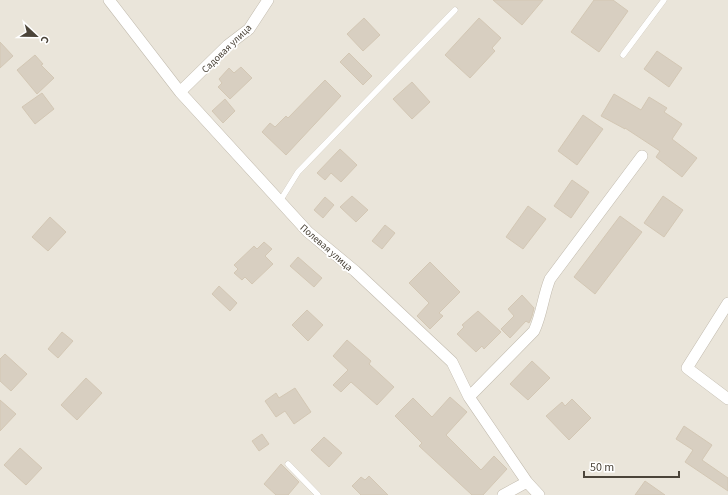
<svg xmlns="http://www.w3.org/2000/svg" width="728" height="495" viewBox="0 0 728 495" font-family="'Source Sans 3',sans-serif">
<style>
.residential{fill:#eae5da}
.building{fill:#d8cfc1;stroke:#d3c7b4}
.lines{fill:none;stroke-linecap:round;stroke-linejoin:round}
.lane-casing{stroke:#c2bbae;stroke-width:6}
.street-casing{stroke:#c2bbae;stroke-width:12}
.lane{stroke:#fff;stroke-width:5.5}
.street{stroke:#fff;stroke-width:11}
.labels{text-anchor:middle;stroke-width:3.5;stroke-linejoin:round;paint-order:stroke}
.street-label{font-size:10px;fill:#4b4439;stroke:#fff}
</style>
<rect width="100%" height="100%" fill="#f6f3ec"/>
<!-- residential -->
<path class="residential" d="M0,0h728v495h-728z"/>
<!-- building -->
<path class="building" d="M493,0h50l-21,25z
M594,0h19l15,11 -29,41 -28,-20z
M364,18l16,17 -17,16 -16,-17z
M479,18l22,20 -9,10 3,3 -25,27 -25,-23z
M0,42l13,14 -13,12z
M657,51l25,17 -13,19 -25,-18z
M349,53l23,23 -9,9 -23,-23z
M35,55l8,9 -2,1 13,13 -17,16 -20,-24z
M241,67l11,11 -22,21 -12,-12 4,-4 -3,-4 10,-11 5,5z
M325,80l16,16 -55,59 -24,-23 8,-9 5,4 11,-11 2,2z
M412,82l18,20 -18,17 -19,-20z
M42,93l12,16 -19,15 -13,-17z
M614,94l27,16 8,-13 18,11 -3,4 18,12 -10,15 25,19 -15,19 -26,-20 4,-6 -35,-23v1l-24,-13z
M225,99l10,12 -12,12 -11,-12z
M583,115l20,14 -26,36 -19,-14z
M340,149l17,16 -16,17 -10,-9 -6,7 -8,-7z
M572,180l17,12 -18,26 -17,-12z
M352,196l16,14 -12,12 -16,-15z
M663,196l20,14 -19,27 -20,-14z
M325,197l9,8 -11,13 -9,-8z
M528,206l18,13 -23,30 -17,-12z
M620,216l22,16 -47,62 -21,-17z
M50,217l16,15 -18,19 -16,-14z
M385,225l10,8 -13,16 -10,-8z
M264,242l8,7 -7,7 8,8 -21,20 -7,-7 -3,3 -8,-7 4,-4 -4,-4 20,-19 3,3z
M298,257l24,21 -8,9 -24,-21z
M430,262l30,30 -21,21 4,3 -13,13 -13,-13 12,-13 -20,-20z
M219,286l18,17 -7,8 -18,-17z
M522,295l12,13 -2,8 -2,5 -1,2 -3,-2 -16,17 -9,-9 13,-13 -6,-7z
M307,310l16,15 -15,16 -16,-16z
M478,311l23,21 -17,17 -2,-3 -6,6 -19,-18 7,-7 -2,-2z
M62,332l11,9 -15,17 -10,-9z
M347,340l24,21 -2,3 25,23 -17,18 -26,-23 -10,10 -8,-7 15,-15 -15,-14z
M5,354l22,20 -16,17 -11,-10v-22z
M532,361l18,17 -22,22 -18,-16z
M86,378l16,15 -25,27 -16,-15z
M295,388l16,24 -17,12 -9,-13 -9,6 -11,-16 11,-8 3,5z
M450,397l17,15 -21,23 35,35 13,-14 13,13 -24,26h-11l-53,-49 3,-3 -27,-27 18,-18 19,19z
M572,399l19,19 -22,22 -23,-24 16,-14 3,4z
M0,400l16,14 -16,17z
M684,426l28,19 -10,15 26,18v13l-43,-29 8,-12 -17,-11z
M262,434l7,10 -10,7 -7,-10z
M324,437l18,16 -13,14 -18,-17z
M20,448l22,20 -16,17 -22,-20z
M281,464l18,18 -11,13h-12l-12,-11z
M369,476l19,19h-27l-9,-9 9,-9 4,3z
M645,481l20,14h-30z"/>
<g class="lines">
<defs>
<path id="lane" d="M623,55l41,-55
M280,201l18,-29 157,-162
M288,464l30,31"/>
<path id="street" d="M109,0l71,92 128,140 47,39 97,91 17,35 58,85 12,13
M180,92l48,-47 21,-16 19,-29
M728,303l-41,65 41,31
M469,397l65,-66c8,-17 9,-35 16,-52l92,-123
M503,495l24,-13"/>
</defs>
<!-- lane casing -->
<use href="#lane" class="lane-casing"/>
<!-- street casing -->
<use href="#street" class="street-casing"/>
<!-- lane -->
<use href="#lane" class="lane"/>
<!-- street -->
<use href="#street" class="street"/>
</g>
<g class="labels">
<!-- street labels -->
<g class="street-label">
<text transform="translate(226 48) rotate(-44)" y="4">Садовая улица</text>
<text transform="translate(327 247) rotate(41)" y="4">Полевая улица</text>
</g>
</g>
<!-- north arrow -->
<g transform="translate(36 36) rotate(112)" stroke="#ffffff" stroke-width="3" paint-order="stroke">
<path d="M0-3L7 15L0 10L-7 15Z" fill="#4b4439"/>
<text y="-6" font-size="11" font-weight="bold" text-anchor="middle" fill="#4b4439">С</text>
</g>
<!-- scale -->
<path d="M584 471v6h95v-6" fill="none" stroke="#4b4439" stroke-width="2"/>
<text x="590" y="471" font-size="12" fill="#4b4439" stroke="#ffffff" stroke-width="3" paint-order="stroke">50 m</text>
</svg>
